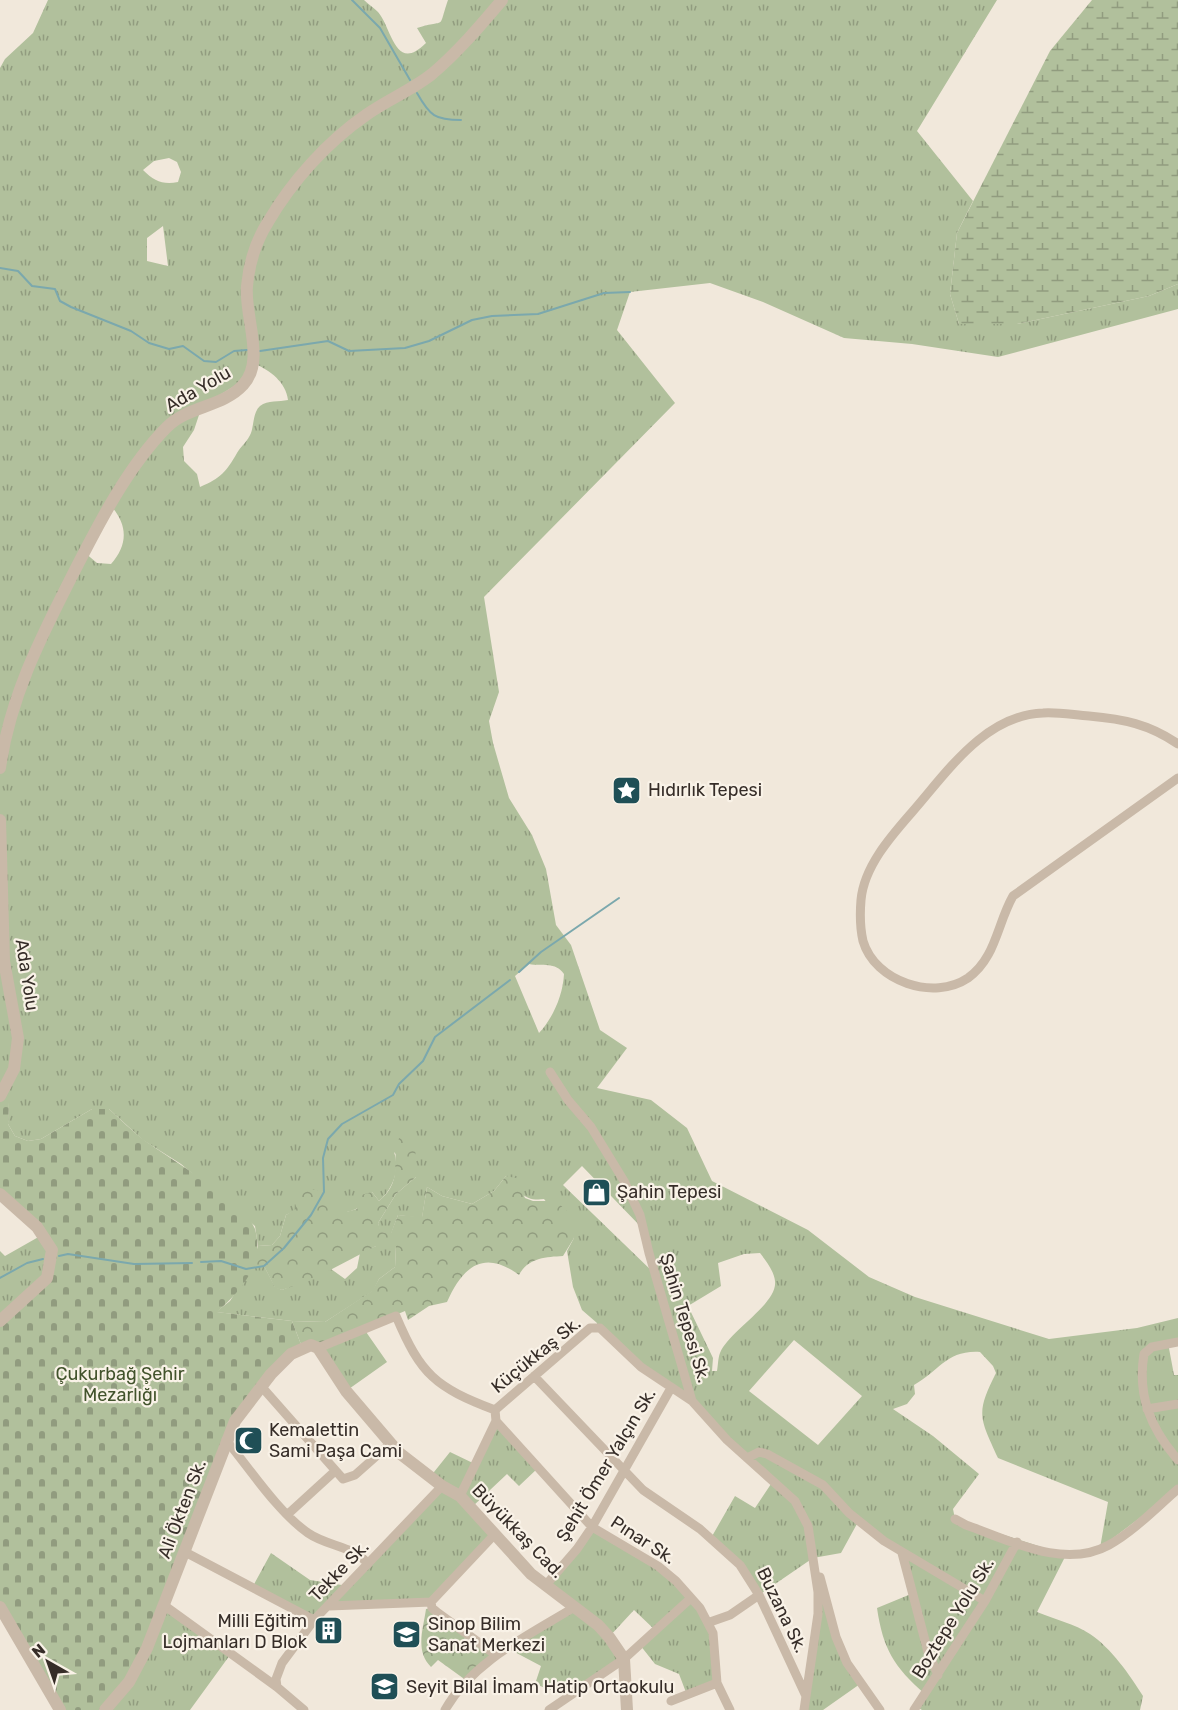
<svg xmlns="http://www.w3.org/2000/svg" width="1178" height="1710" viewBox="0 0 1178 1710" font-family="Rubik,sans-serif">
<style>
.grass{fill:url(#grass-tufts);fill-rule:evenodd}
.forest{fill:url(#forest-crowns)}
.wetland{fill:url(#wetland-marsh)}
.cemetery{fill:url(#cemetery-stones)}
.lines{fill:none;stroke-linecap:round;stroke-linejoin:round}
.stream{stroke:#7ba8ad;stroke-width:2}
.minor{stroke:#c9b9a8;stroke-width:9}
.tertiary{stroke:#c9b9a8;stroke-width:12}
.labels{text-anchor:middle;stroke-width:4.5;stroke-linejoin:round;paint-order:stroke}
.street-label{font-size:18px;fill:#362d28;stroke:#f9f2e7}
.poi-label{font-size:18px;fill:#362d28;stroke:#f9f2e7;text-anchor:start}
.park-label{font-size:18px;fill:#42532c;stroke:#f9f2e7}
</style>
<defs>
<pattern id="grass-tufts" width="24" height="20" patternUnits="userSpaceOnUse" patternTransform="scale(1.5)"><rect width="24" height="20" fill="#b1c09c"/><path d="M3 7l-1-3M5 7V3M7 7l1-3M15 17l-1-3M17 17v-4M19 17l1-3" fill="none" stroke="#919c7f"/></pattern>
<pattern id="forest-crowns" width="20" height="18" patternUnits="userSpaceOnUse" patternTransform="scale(1.5)"><rect width="20" height="18" fill="#b1c09c"/><path d="M2 6a3 3 0 1 1 6 0M12 15a3 3 0 1 1 6 0" fill="none" stroke="#919c7f"/></pattern>
<pattern id="wetland-marsh" width="20" height="14" patternUnits="userSpaceOnUse" patternTransform="scale(1.5)"><rect width="20" height="14" fill="#b1c09c"/><path d="M1 5h8M5 5V1M11 12h8M15 12V8" fill="none" stroke="#919c7f"/></pattern>
<pattern id="cemetery-stones" width="16" height="16" patternUnits="userSpaceOnUse" patternTransform="scale(1.5)"><rect width="16" height="16" fill="#b1c09c"/><path d="M2 7V4a2 2 0 0 1 4 0v3zM10 15v-3a2 2 0 0 1 4 0v3z" fill="#919c7f"/></pattern>
</defs>
<rect width="100%" height="100%" fill="#f1e8db"/>
<!-- grass -->
<path class="grass" d="M48,0h316c4,4 10,8 14,12 14,16 17,62 48,31l-9,-15c31,-10 20,4 31,-28h549l-80,131 56,70 -16,32 -7,61 9,30h58l132,-28 29,-12v25l-180,48 -86,-13 -68,-6 -81,-36 -53,-19 -80,9 -13,38 58,73 -191,194 15,95 -10,29 4,22 16,55 23,37 14,34 10,56 15,20 29,85 27,18 -30,40 54,12 36,28 25,53 96,49 61,47 46,20 134,42 88,-11 41,-10v24l-10,1 6,32h4v114l-78,59 8,-46 -110,-44c-18,-40 -23,-44 -2,-85l-3,-7 -13,-14c-34,-2 -40,19 -66,33l1,9 -8,10 -14,5 40,27 46,38 -26,35 2,10 111,36 -29,57c17,7 38,12 53,22 21,14 40,41 53,62l-3,14h-218l-5,-3 8,-13c-31,-27 -42,-45 -48,-86l34,-14 -9,-41 -44,-31 -17,31 -28,5 -54,37 -9,-15 -39,-42 24,-42 20,12 18,-27 -81,-80 -21,-13 -74,-60v-5l-15,-13 -9,-23 -6,-36 7,-13 -30,-39c-20,3 -26,-9 -38,-23l-12,15 -22,13 -30,-8 -15,-9 -5,31 -24,-3 -7,19 -11,-2 -2,-9 18,-29 20,-17 -22,-25c6,18 -1,37 -15,49l-7,-9c-5,6 -10,14 -16,17 -22,11 -48,-6 -70,6l-6,21 -8,9 -14,1 -3,-20 -74,-62 -38,-24 -34,-31h-17l-51,30 -13,2 -13,-5 -7,-12 1,-42 -9,14v-1028l5,-9 28,-26zM169,158l8,4 4,10 -3,10c-15,3 -24,-1 -35,-12l11,-9zM163,226l5,40 -21,-5v-23zM253,363c17,7 33,19 35,37 -9,2 -20,0 -28,6 -7,6 -6,19 -9,27 -3,8 -10,13 -14,20 -11,19 -16,25 -37,34l-3,-13 -13,-13 -1,-14 11,-17 8,-24 47,-29zM111,506c17,19 17,39 0,58l-14,-1 -13,-11zM529,964c14,3 26,-3 35,10 -1,21 -11,44 -25,59l-24,-57zM582,1166l61,63 11,44 -91,-88zM760,1253c6,8 14,18 15,28 3,23 -45,49 -55,72 -2,5 -2,13 -3,18h-5l1,-13 -25,-52 33,-20 -3,-23 26,-9zM794,1340l68,56 -44,49 -69,-54z
M42,1235l10,15 -5,28 -47,43v-70l5,5z
M376,1246h20l-1,21 -16,12 -6,12 -48,31 -33,-1 -76,-9 14,-11 21,-33 13,-2 11,21 7,3 49,-21 14,10 12,-11 3,-15z
M364,1329l23,33 -41,29 -28,-43z
M496,1421l42,47 -19,18 -12,-12 -35,33 23,27 -64,68 -102,4 -15,14 -62,-32 19,-35 39,27 38,6 93,-100 -11,-9 20,-25 27,13z
M592,1527l66,39 52,56 7,61 -30,12 -8,-21 -24,-10 -15,-19 15,-15 -21,-20 -25,27 15,22 -55,38 -34,-13 6,-18 -34,-18 65,-40 -27,-22z
M818,1592l11,19 31,73 -37,26h-19z
M165,1606l65,49 -40,55h-84z"/>
<!-- forest -->
<path class="forest" d="M409,1130l6,4 1,43 -20,17 -18,29 3,9 10,1 7,-18 24,2 5,-30 15,9 30,8 22,-13 12,-15 10,2 9,20 8,3h23l14,13 4,24 -11,18c-18,1 -35,2 -44,19 -35,-26 -56,-9 -72,27l-18,4 -21,14 -3,-9 -87,37 -16,-1 -10,-26 33,1 47,-31 7,-12 16,-12 1,-21h-20l-63,33 -31,11 -7,-2 -11,-22 -13,2 7,-22 14,-1 8,-9 6,-21 10,-6 -1,-11 11,-10 18,4 22,20 11,-3 4,-14 11,-3 7,9c28,-23 8,-44 23,-69z
M432,1608l64,47 -29,26 -29,-21 -7,7c-16,-16 -8,-37 -5,-58z"/>
<!-- wetland -->
<path class="wetland" d="M1092,0h86v284l-29,12 -132,28h-58l-9,-30 7,-61 93,-182z"/>
<!-- cemetery -->
<path class="cemetery" d="M10,1080l-2,44 7,12 13,5 13,-2 51,-30h17c11,10 23,22 35,31 23,17 104,65 111,89 10,36 -14,61 -38,83l75,9 10,26 -67,74 -88,227 -42,62h-45l-60,-103v-286l47,-43 5,-28 -52,-56v-98z"/>
<g class="lines">
<!-- stream -->
<path class="stream" d="M352,0l28,28 30,52
M417,93c13,23 18,27 44,27
M0,268l18,3 14,15 23,3 5,12 11,6 60,24 18,12 20,6 14,-3 21,15 12,1 18,-11 13,-1
M260,351l68,-10 21,10 56,-3 24,-7 43,-21 20,-4 46,-2 66,-21 26,-1
M519,972l22,-20 78,-54
M59,1256l9,-2 66,10 58,-1
M201,1262l20,-1 25,8 18,-3 20,-18 27,-33 13,-23 -1,-34 5,-19 14,-15 51,-29 6,-11 24,-23 12,-24 75,-57
M0,1278l27,-15 16,-4"/>
<!-- minor -->
<path class="minor" d="M1178,744c-29,-20 -55,-25 -89,-28 -15,-1 -31,-4 -46,-3 -58,2 -96,59 -130,98 -21,24 -49,55 -52,89 -1,12 -1,28 2,41 12,41 71,60 105,37 28,-20 29,-54 45,-82l165,-118
M550,1072l18,28 23,27 33,54 16,34 9,38 43,148 35,39 68,61 13,25 10,66v22l-14,96
M1178,1342l-26,5 -8,7c-7,42 7,75 34,106
M318,1348l78,-32c25,59 39,71 99,94
M534,1376l109,114 57,39 40,36 19,30 47,101
M261,1386l82,93 12,-4 35,-31
M1147,1409l31,-5
M496,1421l96,106 66,39 18,15 24,27 13,25 4,50 13,27
M496,1421l-1,-11 95,-82h10l41,39 51,34
M226,1440c24,29 52,72 82,93 20,14 45,12 60,31
M747,1458l12,-6 8,2 56,31 26,28 35,28 101,60
M460,1496l36,-75
M288,1514l46,-42
M955,1519l11,6c43,15 98,45 143,20 25,-14 47,-37 69,-56
M185,1552l129,68
M902,1553l26,99 10,23
M820,1577l16,60 11,26 33,47
M545,1586l32,-37 15,-22 79,-139
M431,1602l64,-68
M431,1602l1,6 6,5 58,42
M165,1606l112,81 27,23
M329,1606l102,-4
M710,1622l20,-7 29,-20
M277,1687l-1,-8 6,-16 32,-43 128,-134
M671,1701l46,-18
M445,1710c27,-48 82,-74 128,-102
M549,1710l75,-51 67,-61
M914,1710l71,-109 32,-59"/>
<!-- tertiary -->
<path class="tertiary" d="M0,768c10,-71 41,-131 73,-194 25,-49 55,-108 94,-147 21,-21 56,-20 76,-42 23,-24 1,-69 4,-99 2,-22 9,-45 21,-64 24,-41 59,-80 98,-107 21,-15 46,-25 66,-41 26,-22 48,-48 70,-74
M0,820l4,141 14,77 -4,31 -14,27
M0,1194l37,33 15,23 -5,28 -47,43
M0,1607l60,103
M105,1710l24,-28 18,-34 88,-227 36,-47 20,-20 20,-9 7,3 28,43 52,61 44,34 18,10 71,78 67,51 11,12 15,22 3,51"/>
</g>
<!-- icons -->
<defs>
<symbol id="sight-square" viewBox="-11 -11 22 22"><rect x="-9" y="-9" width="18" height="18" rx="4" fill="#1f4f56" stroke="#f9f2e7"/><path d="M0-6L1.8-2.2L6-1.7L2.9 1.2L3.7 5.4L0 3.3L-3.7 5.4L-2.9 1.2L-6-1.7L-1.8-2.2Z" fill="#fff"/></symbol>
<symbol id="shop-square" viewBox="-11 -11 22 22"><rect x="-9" y="-9" width="18" height="18" rx="4" fill="#1f4f56" stroke="#f9f2e7"/><path d="M-5-2.5h2.3a2.7 3.5 0 0 1 5.4 0H5L5.5 6h-11ZM-1.5-2.5h3a1.5 2.3 0 0 0-3 0Z" fill="#fff"/></symbol>
<symbol id="mosque-square" viewBox="-11 -11 22 22"><rect x="-9" y="-9" width="18" height="18" rx="4" fill="#1f4f56" stroke="#f9f2e7"/><path d="M3.5-4.9A6 6 0 1 0 3.5 4.9A5 5 0 1 1 3.5-4.9Z" fill="#fff"/></symbol>
<symbol id="building-square" viewBox="-11 -11 22 22"><rect x="-9" y="-9" width="18" height="18" rx="4" fill="#1f4f56" stroke="#f9f2e7"/><path d="M-4-6H4V6H1V3H-1V6H-4ZM-2.5-4.3h1.7v1.8h-1.7ZM.8-4.3h1.7v1.8H.8ZM-2.5-1h1.7V.8h-1.7ZM.8-1h1.7V.8H.8Z" fill="#fff"/></symbol>
<symbol id="school-square" viewBox="-11 -11 22 22"><rect x="-9" y="-9" width="18" height="18" rx="4" fill="#1f4f56" stroke="#f9f2e7"/><path d="M0-5L7-2L0 1L-7-2ZM-4 1L0 2.5L4 1V4Q0 6-4 4Z" fill="#fff"/></symbol>
</defs>
<g fill-rule="evenodd">
<use href="#sight-square" x="610" y="774" width="33" height="33"/>
<use href="#shop-square" x="580" y="1176" width="33" height="33"/>
<use href="#mosque-square" x="232" y="1424" width="33" height="33"/>
<use href="#building-square" x="312" y="1614" width="33" height="33"/>
<use href="#school-square" x="390" y="1618" width="33" height="33"/>
<use href="#school-square" x="368" y="1670" width="33" height="33"/>
</g>
<g class="labels">
<!-- street labels -->
<g class="street-label">
<text transform="translate(198 389) rotate(-30)" y="6">Ada Yolu</text>
<text transform="translate(27 975) rotate(81)" y="6">Ada Yolu</text>
<text transform="translate(685 1318) rotate(73)" y="6">Şahin Tepesi Sk.</text>
<text transform="translate(536 1355) rotate(-39)" y="6">Küçükkaş Sk.</text>
<text transform="translate(606 1465) rotate(-59)" y="6">Şehit Ömer Yalçın Sk.</text>
<text transform="translate(182 1509) rotate(-69)" y="6">Ali Ökten Sk.</text>
<text transform="translate(518 1531) rotate(46)" y="6">Büyükkaş Cad.</text>
<text transform="translate(643 1540) rotate(33)" y="6">Pınar Sk.</text>
<text transform="translate(339 1571) rotate(-46)" y="6">Tekke Sk.</text>
<text transform="translate(782 1610) rotate(64)" y="6">Buzana Sk.</text>
<text transform="translate(953 1618) rotate(-58)" y="6">Boztepe Yolu Sk.</text>
</g>
<!-- poi labels -->
<g class="poi-label">
<text x="648" y="796">Hıdırlık Tepesi</text>
<text x="617" y="1198">Şahin Tepesi</text>
<text x="269" y="1436">Kemalettin<tspan x="269" dy="21">Sami Paşa Cami</tspan></text>
<text x="307" y="1627" text-anchor="end">Milli Eğitim<tspan x="307" dy="21">Lojmanları D Blok</tspan></text>
<text x="428" y="1630">Sinop Bilim<tspan x="428" dy="21">Sanat Merkezi</tspan></text>
<text x="406" y="1693">Seyit Bilal İmam Hatip Ortaokulu</text>
</g>
<!-- park labels -->
<g class="park-label">
<text x="120" y="1380">Çukurbağ Şehir<tspan x="120" dy="21">Mezarlığı</tspan></text>
</g>
</g>
<!-- north arrow -->
<g transform="translate(48 1662) rotate(320)" stroke="#f9f2e7" stroke-width="4.5" paint-order="stroke">
<path d="M0-4.5L10 22L0 15L-10 22Z" fill="#362d28"/>
<text y="-9" font-size="16" font-weight="bold" text-anchor="middle" fill="#362d28">N</text>
</g>
</svg>
